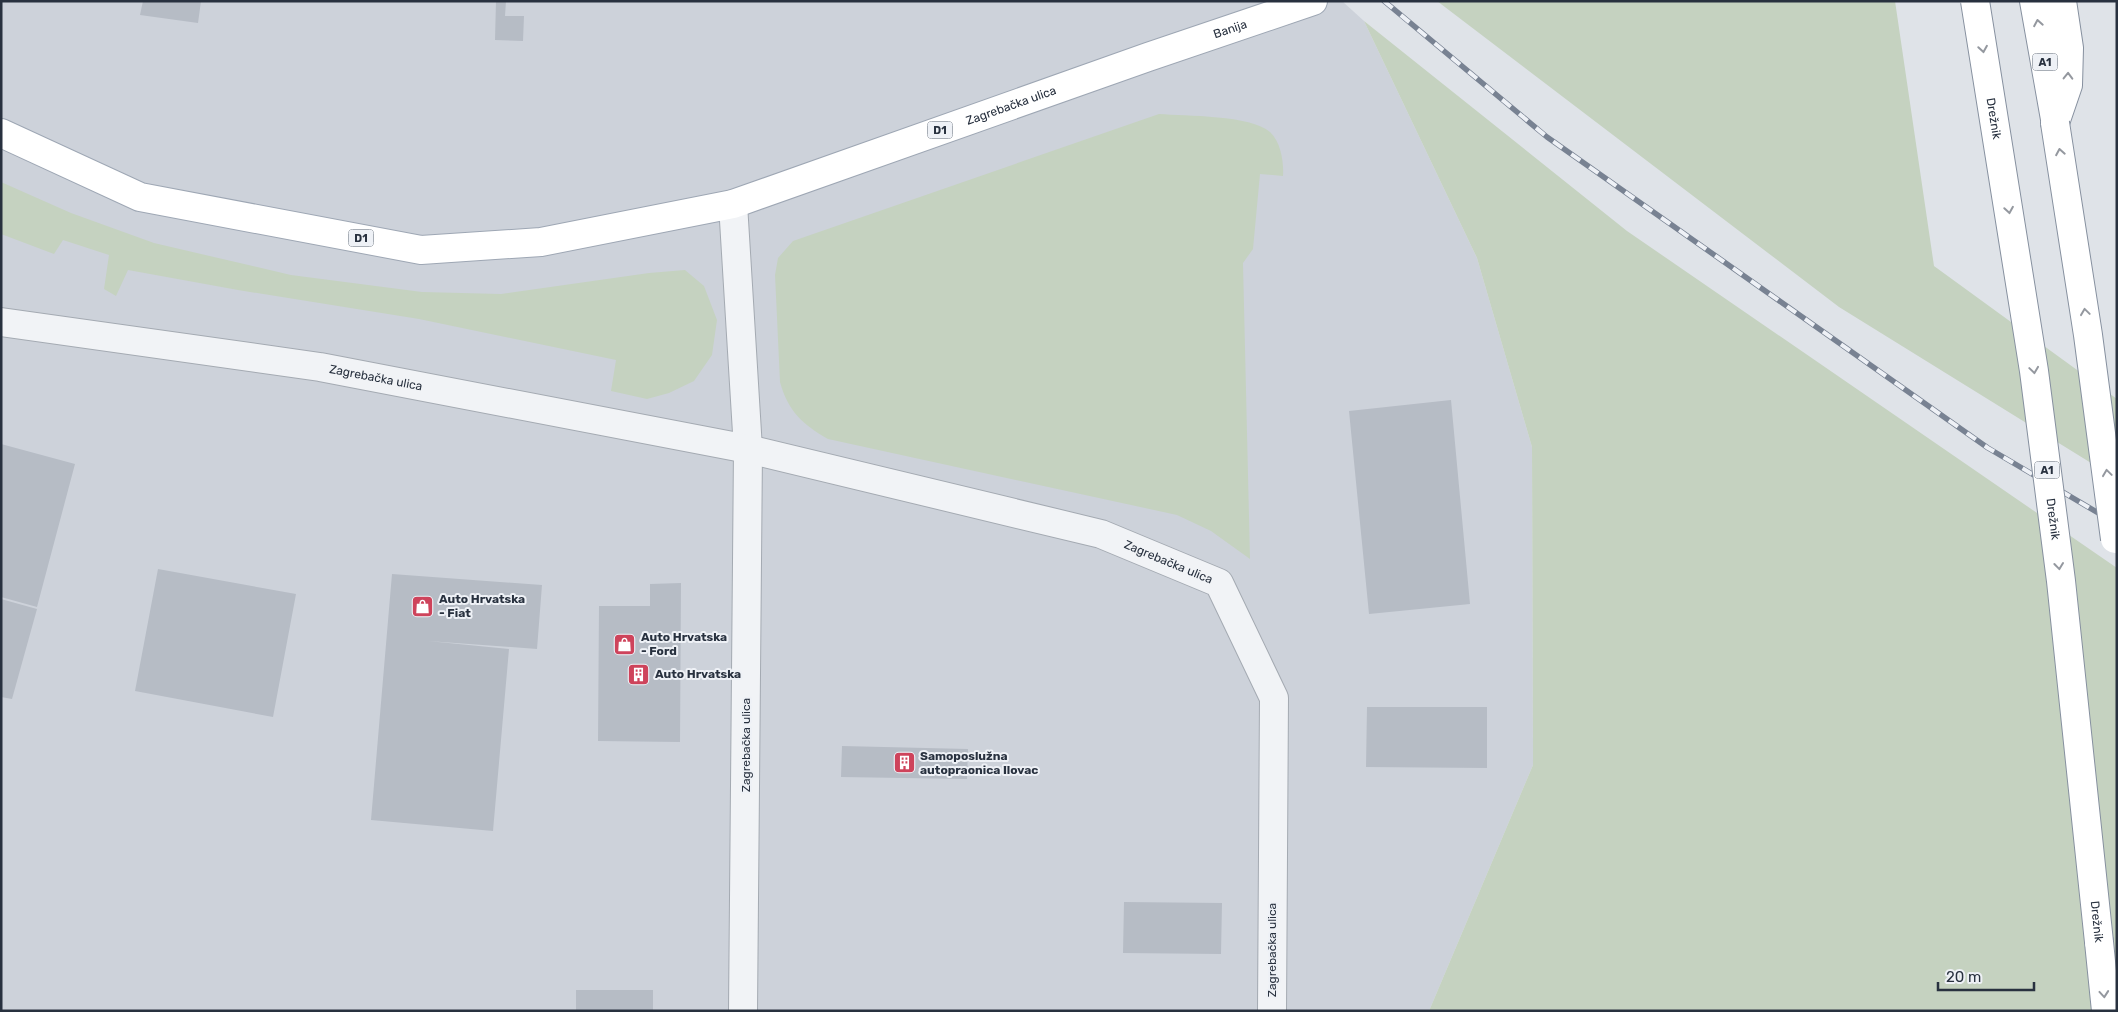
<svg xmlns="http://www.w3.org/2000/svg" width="2118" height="1012" viewBox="0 0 2118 1012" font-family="Rubik,sans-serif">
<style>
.built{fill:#cdd2da}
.green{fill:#c5d2c0}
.building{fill:#b6bcc5}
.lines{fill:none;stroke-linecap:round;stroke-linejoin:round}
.street-casing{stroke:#a4aab2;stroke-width:30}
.primary-casing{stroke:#9ea7b4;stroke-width:30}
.highway-casing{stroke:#86909f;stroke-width:30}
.street{stroke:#f1f3f6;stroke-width:28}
.primary{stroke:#fff;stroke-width:28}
.highway{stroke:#fff;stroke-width:28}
.rail-casing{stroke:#788292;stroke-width:5.5}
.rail{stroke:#eef1f6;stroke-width:4;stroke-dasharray:11;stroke-linecap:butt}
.highway-bridge-casing{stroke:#86909f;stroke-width:30;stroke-linecap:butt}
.highway-bridge{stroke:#fff;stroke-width:28}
.oneway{stroke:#94989f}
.labels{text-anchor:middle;stroke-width:4;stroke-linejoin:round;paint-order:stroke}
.shield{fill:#eef1f6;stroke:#636b76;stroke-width:1}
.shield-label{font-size:11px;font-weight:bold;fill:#28313f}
.street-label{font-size:12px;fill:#28313f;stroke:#eef1f6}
.poi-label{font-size:12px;font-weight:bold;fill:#28313f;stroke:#eef1f6;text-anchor:start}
</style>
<rect width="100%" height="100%" fill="#dfe3e8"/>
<!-- built -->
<path class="built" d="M1,1h1341l22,20 113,237 55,189 1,318 -104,246h-1428z"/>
<!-- green -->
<path class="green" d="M1437,1h458l39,265 183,133v80l-278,-172z
M1364,21l263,210 490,337v443h-688l104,-246 -1,-318 -55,-189z
M1159,114c27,2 92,1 111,18 11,10 14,31 13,44l-23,-2 -7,75 -10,14 7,296 -39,-28 -34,-16 -349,-76c-26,-15 -40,-28 -48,-57l-5,-107 3,-17 15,-17z
M1,182l70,31 83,30 137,32 131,17 79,2 148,-21 36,-3 19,16 13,34 -5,35 -18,26 -25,12 -22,6 -36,-8 5,-31 -197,-41 -181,-29 -110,-20 -12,26 -12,-7 5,-34 -46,-15 -9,14 -53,-20z"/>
<!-- building -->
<path class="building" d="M143,1h58l-3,22 -58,-8z
M496,1h10l-1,15h19l-1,25 -28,-1z
M1451,400l19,204 -101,10 -20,-203z
M1,444l74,20 -38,143 -36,-10z
M158,569l138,25 -23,123 -138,-26z
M392,574l150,11 -5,64 -109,-8 81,8 -16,182 -122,-11z
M681,583l-1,159 -82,-1 1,-135h51v-22z
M1,599l36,10 -25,90 -11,-2z
M1367,707h120v61l-121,-1z
M842,746l126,3 -1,30 -126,-2z
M1124,902l98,1 -1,51 -98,-1z
M576,990h77v21h-77z"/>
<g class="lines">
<defs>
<g id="street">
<path d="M733,204l15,245 -5,562"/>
<path id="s1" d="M1,322l319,45 428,82 353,85 118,49 55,115 -2,313"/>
</g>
<g id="primary">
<path id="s2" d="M1,133l139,64 281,53 120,-8 192,-38 415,-147 165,-56"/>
</g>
<path id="highway" d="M2034,1l21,118
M2055,123l13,-38 1,-37 -7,-47
M2099,942l7,69"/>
</defs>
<!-- street casing -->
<use href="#street" class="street-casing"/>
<!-- primary casing -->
<use href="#primary" class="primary-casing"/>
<!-- highway casing -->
<use href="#highway" class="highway-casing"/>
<!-- street -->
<use href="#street" class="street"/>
<!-- primary -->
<use href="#primary" class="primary"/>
<!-- highway -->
<use href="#highway" class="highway"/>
<defs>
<path id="rail" d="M1384,1l163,136 441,311 129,76"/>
</defs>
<!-- rail casing -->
<use href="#rail" class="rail-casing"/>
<!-- rail -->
<use href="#rail" class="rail"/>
<defs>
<g id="highway-bridge">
<path id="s3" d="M1975,1l59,370 27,210 38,361"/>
<path d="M2055,123l33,212 27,204"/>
</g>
</defs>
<!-- highway-bridge casing -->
<use href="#highway-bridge" class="highway-bridge-casing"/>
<!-- highway-bridge -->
<use href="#highway-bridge" class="highway-bridge"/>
</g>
<!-- one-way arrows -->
<defs><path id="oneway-chevron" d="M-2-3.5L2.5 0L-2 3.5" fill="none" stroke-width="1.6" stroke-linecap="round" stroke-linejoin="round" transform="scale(1.25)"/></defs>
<g class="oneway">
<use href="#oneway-chevron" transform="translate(2038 23) rotate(-100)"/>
<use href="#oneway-chevron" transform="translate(1983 49) rotate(81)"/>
<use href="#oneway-chevron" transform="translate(2068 76) rotate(-89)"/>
<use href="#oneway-chevron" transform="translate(2060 152) rotate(-100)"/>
<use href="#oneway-chevron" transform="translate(2009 210) rotate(81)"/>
<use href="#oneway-chevron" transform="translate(2085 312) rotate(-98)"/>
<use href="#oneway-chevron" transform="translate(2034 370) rotate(82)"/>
<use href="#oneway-chevron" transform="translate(2107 473) rotate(-98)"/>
<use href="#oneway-chevron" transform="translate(2059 566) rotate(83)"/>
<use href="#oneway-chevron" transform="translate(2104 994) rotate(85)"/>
</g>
<!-- icons -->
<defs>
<symbol id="shop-square" viewBox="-11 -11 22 22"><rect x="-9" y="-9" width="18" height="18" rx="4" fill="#ce435b" stroke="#eef1f6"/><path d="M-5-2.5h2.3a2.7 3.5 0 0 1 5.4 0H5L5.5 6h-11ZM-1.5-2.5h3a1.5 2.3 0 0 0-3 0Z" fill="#fff"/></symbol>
<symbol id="building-square" viewBox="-11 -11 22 22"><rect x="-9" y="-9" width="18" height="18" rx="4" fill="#ce435b" stroke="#eef1f6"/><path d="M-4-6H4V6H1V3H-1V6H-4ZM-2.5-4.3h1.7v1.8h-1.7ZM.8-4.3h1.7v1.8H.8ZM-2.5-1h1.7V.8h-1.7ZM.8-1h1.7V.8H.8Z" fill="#fff"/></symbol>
</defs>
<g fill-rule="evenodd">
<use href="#shop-square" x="410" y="594" width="25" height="25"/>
<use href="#shop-square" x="612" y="632" width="25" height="25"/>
<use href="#building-square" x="626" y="662" width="25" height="25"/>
<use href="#building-square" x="892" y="750" width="25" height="25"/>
</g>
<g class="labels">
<!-- shield labels -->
<g class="shield">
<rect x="2032.5" y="53.5" width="25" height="17" rx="4"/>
<rect x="927.5" y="121.5" width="25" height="17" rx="4"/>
<rect x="348.5" y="229.5" width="25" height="17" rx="4"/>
<rect x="2034.5" y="461.5" width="25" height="17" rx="4"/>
</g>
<g class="shield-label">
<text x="2045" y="66">A1</text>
<text x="940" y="134">D1</text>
<text x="361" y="242">D1</text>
<text x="2047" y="474">A1</text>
</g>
<!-- street labels -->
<g class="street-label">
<text dy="4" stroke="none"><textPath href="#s2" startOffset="1282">Banija</textPath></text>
<text dy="4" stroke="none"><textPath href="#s2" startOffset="1050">Zagrebačka ulica</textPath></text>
<text dy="4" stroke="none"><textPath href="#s3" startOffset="119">Drežnik</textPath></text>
<text dy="4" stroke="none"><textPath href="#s1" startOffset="379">Zagrebačka ulica</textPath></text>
<text dy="4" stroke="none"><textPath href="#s3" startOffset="524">Drežnik</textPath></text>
<text dy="4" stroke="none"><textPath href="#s1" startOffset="1194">Zagrebačka ulica</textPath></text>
<text transform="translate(746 745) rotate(-90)" y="4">Zagrebačka ulica</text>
<text dy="4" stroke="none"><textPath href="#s3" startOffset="929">Drežnik</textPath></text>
<text transform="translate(1272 950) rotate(-90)" y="4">Zagrebačka ulica</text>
</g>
<!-- poi labels -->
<g class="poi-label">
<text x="439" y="603">Auto Hrvatska<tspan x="439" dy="14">- Fiat</tspan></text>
<text x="641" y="641">Auto Hrvatska<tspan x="641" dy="14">- Ford</tspan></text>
<text x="655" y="678">Auto Hrvatska</text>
<text x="920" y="760">Samoposlužna<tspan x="920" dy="14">autopraonica Ilovac</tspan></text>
</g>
</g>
<!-- border -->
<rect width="2118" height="1012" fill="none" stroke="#28313f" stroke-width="5"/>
<!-- scale -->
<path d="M1938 982v8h96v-8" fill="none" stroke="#28313f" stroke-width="2.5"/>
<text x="1946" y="982" font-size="15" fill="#28313f" stroke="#eef1f6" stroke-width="4" paint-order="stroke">20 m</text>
</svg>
